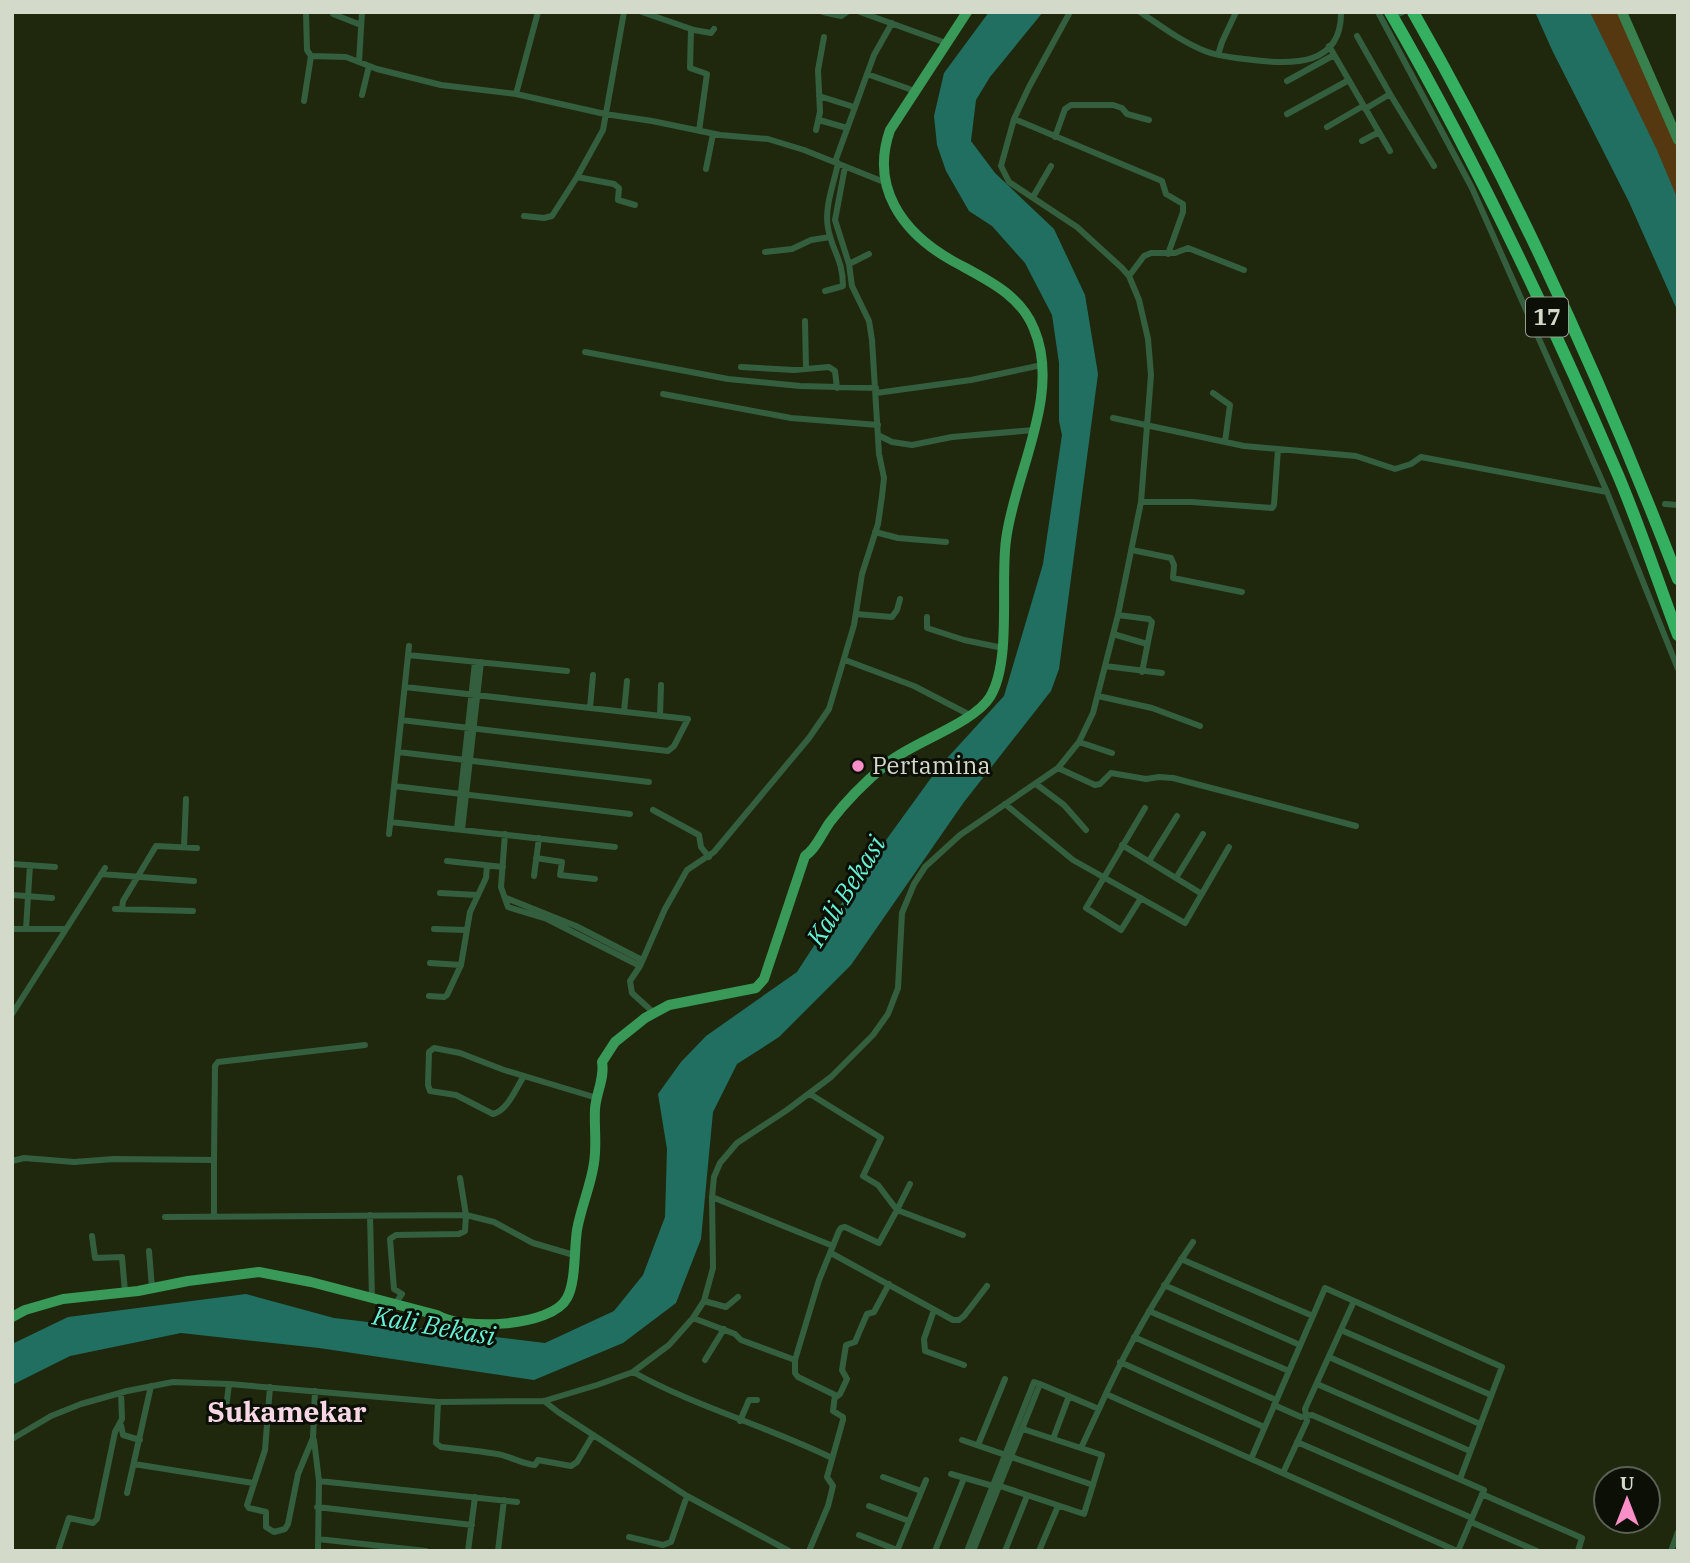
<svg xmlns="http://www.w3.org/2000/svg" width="1690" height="1563" viewBox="0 0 1690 1563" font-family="'IBM Plex Serif',serif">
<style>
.green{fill:#553710}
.water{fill:#216f61}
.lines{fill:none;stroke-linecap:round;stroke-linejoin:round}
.street{stroke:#345f3f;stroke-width:6}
.secondary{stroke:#38804d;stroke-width:10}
.primary{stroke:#389958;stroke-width:10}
.highway{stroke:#35b061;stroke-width:12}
.poi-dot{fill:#fa8fc8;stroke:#0b0f05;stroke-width:2.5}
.labels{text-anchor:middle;stroke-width:6;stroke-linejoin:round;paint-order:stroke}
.shield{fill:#0b0f05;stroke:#989d8f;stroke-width:2}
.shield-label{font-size:23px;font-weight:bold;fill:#d4daca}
.poi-label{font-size:24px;fill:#d4daca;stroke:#0b0f05;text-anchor:start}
.water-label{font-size:26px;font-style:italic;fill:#66f1d6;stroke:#0b0f05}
.quarter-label{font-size:28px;font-weight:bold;fill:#f7d7e6;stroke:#0b0f05}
</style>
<rect width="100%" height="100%" fill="#1f280d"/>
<!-- green -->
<path class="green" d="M1590,12h32l56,128v62z"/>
<!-- water -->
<path class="water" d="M989,12h54l-53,65 -14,23 -5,41 24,32 59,56 31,66 13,79 -39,295 -8,22 -87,111 -113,163 -72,72 -42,27 -24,48 -12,127 -25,64 -53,40 -89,37 -215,-32 -138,-15 -111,23 -58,29v-41l56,-27 178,-23 88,24 211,25 69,-32 29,-36 22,-58 2,-68 -9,-55 23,-32 25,-26 91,-64 55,-85 87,-120 65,-71 39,-132 19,-129 -3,-14v-58l-7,-48 -27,-52 -33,-37 -23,-15 -23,-40 -9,-26 -3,-29 10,-43z
M1535,12h55l67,138 21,50v112l-49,-110 -76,-150z"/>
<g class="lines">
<!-- street -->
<path class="street" d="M306,12l1,38 4,6 35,1 31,12 64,16 75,9 89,20 47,7 68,14 48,4 36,11 80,32
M642,12l52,18 17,3 3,-4
M823,12l18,4 6,-4
M860,12l86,31
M1140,12c21,14 42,30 65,39 15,6 32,7 48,9 39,5 89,6 88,-48
M1378,12l94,176 135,304 71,177
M333,14l28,11
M1391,17l12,-5
M691,29l-1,39 17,6 -8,57
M1357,36l33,58 -25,15
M1329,46l61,105
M1218,55l4,-13 14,-30
M359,62l3,-50
M867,74l48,17
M1287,81l47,-26
M516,94l22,-82
M1390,94l44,72
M362,95l7,-29
M819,96l35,11
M304,101l7,-45
M1287,114l62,-34
M1014,119l148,62 4,13 17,10v8l-15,42
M819,120l28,8
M1327,127l36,-21
M816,130l4,-18 -2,-42 6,-33
M1055,137l10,-28 6,-4h42l9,3 5,6 22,6
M1362,141l17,-9
M835,162l39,-107 18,-32
M706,169l7,-35
M577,177l37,7 5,4 -1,12 17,5
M1033,197l18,-31
M524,216l20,2 8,-2 25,-39 26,-47 21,-118
M765,252l27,-3 19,-9 19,-3
M849,264l20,-10
M1129,276l15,-20 7,-3h24l13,-5 56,22
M825,291l18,-5c0,-27 -11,-35 -15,-58 -4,-21 6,-44 10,-65
M805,321l1,48
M585,352l143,27 72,7 76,2
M741,367l53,3 35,-3 6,4 2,17
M876,393l95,-13 71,-15
M1213,393l17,12 -5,37
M663,394l128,24 87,7
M1113,418l131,28 112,10 39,13 16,-5 10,-7 186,35
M878,435l14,7 20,3 40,-8 82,-7
M1141,502h51l80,6 2,-3 4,-56
M1665,504l13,1
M875,532l23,6 48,4
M1132,550l39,8 3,7 -1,13 69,14
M856,614l36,3 5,-7 3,-11
M1118,615l31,4 3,3 -10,50
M927,617v11l37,12 39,8
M1113,634l34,10
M408,655l159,16
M845,660l69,26 56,29
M1105,666l57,7
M1098,696l54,12 48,18
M590,708l3,-33
M624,712l3,-31
M660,716l1,-31
M401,720l267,31 6,-5 14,-27 -283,-32
M1079,742l33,11
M398,752l251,30
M1058,768l37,17 5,-1 11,-11 35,6 13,-2 14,1 183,48
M1036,784l28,21 22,25
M394,786l236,28
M1005,804l68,56 112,63 44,-76
M653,810l46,25 2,12 8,10
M390,822l225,25
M457,829l18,-167
M462,830l19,-168
M389,834l20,-188
M505,834l-4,53 7,20 39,12 93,47
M1122,845l80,49
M184,847l2,-48
M536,858l26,4 -2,13 35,4
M447,861l56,6
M1149,861l28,-45
M12,864l43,3
M101,874l93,7
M534,876l5,-38
M1176,878l27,-44
M440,893l37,2
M12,895l40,3
M506,898l70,28 66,34
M1141,898l-20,32 -35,-22 59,-100
M115,909l78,2
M122,909l1,-8 33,-55 41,2
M12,929h53
M26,929l4,-64
M434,929l32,1
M430,963l31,2
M429,996l15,1 3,-2 14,-30 9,-53 16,-34 1,-12
M654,1013l-22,-20 -2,-12 10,-15 25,-57 22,-39 27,-18 95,-114 20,-29 25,-84 8,-51 16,-50 4,-28 2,-18 -5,-24 -7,-114 -3,-19 -17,-35 -3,-22 -14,-44 10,-53
M12,1014l93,-146
M524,1076c-8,12 -16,34 -31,38l-37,-19 -26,-4 -2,-6 1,-33 5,-4 26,5 44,17 93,28
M810,1094l71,44 -18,38 15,9 19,25 13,-26
M214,1160l1,-94 3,-4 147,-17
M12,1161l12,-3 50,4 40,-3 100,1v57
M712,1197l121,49
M370,1215l2,83
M165,1217l301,-2 28,7 39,21 41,12
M92,1236l3,22 27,-1 3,35
M149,1251l3,37
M831,1253l122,67h6l5,-4 23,-30
M1181,1259l132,57
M1164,1285l136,60
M704,1301l22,6 12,-10
M395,1304l7,-10 -8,-5 -4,-50 6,-4 63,-1 6,-3 1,-16 -6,-37
M934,1310l-10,29 1,12 39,14
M1149,1311l140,60
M693,1318l42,16 6,6 54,20
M1341,1330l150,65
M1134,1337l142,63
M1329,1357l151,67
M705,1360l19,-31
M1120,1362l144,65
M633,1372c63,35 134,54 199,86
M1040,1384l59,25c26,-59 58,-114 94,-167
M1317,1384l153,67
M270,1387l-5,63 -18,55 2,3 17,4v15l8,5 11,-3 3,-5 10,-50 15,-36 2,-47
M1106,1394l351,157
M836,1397l4,-3 7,-15 -5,-9 4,-25 9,-3 12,-28 7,-2 15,-28
M544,1401l14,11 129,84 102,55
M438,1402l-2,41 5,4c19,2 38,4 56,7 13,2 25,10 38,11l3,-5 33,6 6,-4 16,-27
M1274,1405l27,12 11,-2 172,75 -26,61
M225,1416l4,-32
M740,1421l9,-21h8
M121,1425l2,10 17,5
M12,1439l39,-23 30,-12 46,-13 46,-9 56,2 209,18 106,-1 53,-16 36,-13 36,-27 24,-27 11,-17 9,-33 -1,-71 2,-20 6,-14 17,-20 50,-33 44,-33 42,-42 15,-21 10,-26 4,-75 12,-29 11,-17 35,-32 98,-67 21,-26 14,-29 25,-98 23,-113 10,-127 -3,-36 -9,-39 -10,-24 -7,-8 -45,-41 -68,-45 -8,-16 13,-47 15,-32 41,-75
M1053,1439l16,-43
M314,1440l5,41 -1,70
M962,1440l131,45
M1297,1442l175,76
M978,1445l27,-66
M1081,1448l18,-39
M1251,1459l74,-171 177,79 -42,112
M134,1464l119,19
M1283,1473l24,-52 -2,-12 49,-108
M951,1474l42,12h7l84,28 18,-59 -79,-26
M883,1477l38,14
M319,1481l198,21
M127,1493l24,-107
M1482,1494l100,44 -4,13
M869,1506l40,15
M317,1507l155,18
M1471,1522l66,29
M859,1535l38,15
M629,1537l34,8 8,-3 16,-46
M318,1539l108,12
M58,1551l11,-33 24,5 4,-4 18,-87 7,-13 -1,-26
M468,1551l7,-54
M498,1551l6,-51
M809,1551l19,-45 5,-20 -6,-9 16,-57v-3l-10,-6 2,-16 -37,-18 -3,-4v-13l24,-80 20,-49 2,-3 4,-1 34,16 18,-33 66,25
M897,1551l29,-71
M935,1551l29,-73
M967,1551l67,-169 6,2 -67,167
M1005,1551l22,-55
M1039,1551l19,-45
M1671,1551l7,-19"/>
<!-- secondary -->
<path class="secondary" d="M1622,12l56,128"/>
<!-- primary -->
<path class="primary" d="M12,1317l13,-7 38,-11 75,-8 50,-10 71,-9 52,10 126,33c25,16 115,12 130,-17 9,-16 7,-49 10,-68 4,-23 14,-45 17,-67 3,-18 0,-36 1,-54 1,-16 10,-31 7,-47l13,-20 30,-24 24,-13 87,-17 8,-9 41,-123c11,-7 17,-23 25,-34 16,-21 38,-43 59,-60 25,-20 85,-39 101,-65 22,-36 10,-113 16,-157 8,-66 56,-145 28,-211 -14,-36 -51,-51 -83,-69 -49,-28 -81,-73 -61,-130l77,-118"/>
<!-- highway -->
<path class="highway" d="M1390,12c86,149 160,305 228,463 22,52 40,107 60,160
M1413,12c104,181 190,372 265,567"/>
</g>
<!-- markers -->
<circle class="poi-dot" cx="858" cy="766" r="7"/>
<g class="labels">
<!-- shield labels -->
<rect class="shield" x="1526" y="297.5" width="42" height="39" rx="5"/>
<g class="shield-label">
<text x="1547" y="325">17</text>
</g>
<!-- poi labels -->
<g class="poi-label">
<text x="872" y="774">Pertamina</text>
</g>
<!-- water labels -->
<g class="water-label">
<text transform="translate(846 891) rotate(-58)" y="9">Kali Bekasi</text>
<text transform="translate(434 1326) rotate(10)" y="9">Kali Bekasi</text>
</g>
<!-- quarter labels -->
<g class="quarter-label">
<text x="287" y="1422">Sukamekar</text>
</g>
</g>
<!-- border -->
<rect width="1690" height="1563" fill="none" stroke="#d4daca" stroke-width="28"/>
<!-- north arrow -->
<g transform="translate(1627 1500)"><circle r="33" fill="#0b0f05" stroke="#5b6054" stroke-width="2"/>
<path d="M0-5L12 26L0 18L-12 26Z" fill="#fa8fc8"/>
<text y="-10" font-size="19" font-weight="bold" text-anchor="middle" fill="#d4daca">U</text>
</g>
</svg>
